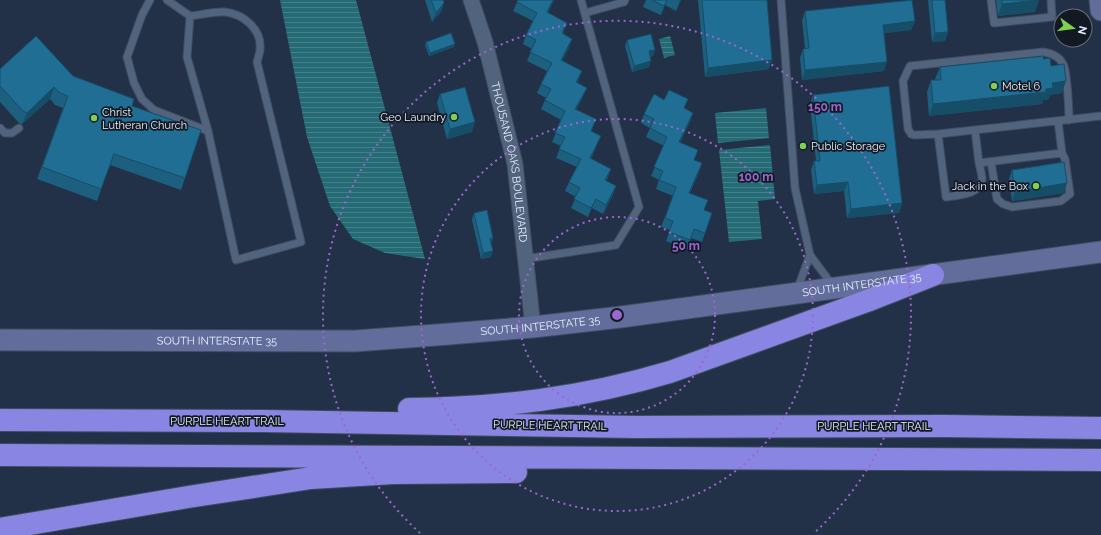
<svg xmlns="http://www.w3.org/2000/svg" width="1101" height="535" viewBox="0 0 1101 535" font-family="Raleway,sans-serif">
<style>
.water{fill:url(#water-rules)}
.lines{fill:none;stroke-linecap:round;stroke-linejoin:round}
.service-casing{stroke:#404c5f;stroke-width:9}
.minor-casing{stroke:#404c5f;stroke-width:17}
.secondary-casing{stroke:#404c5f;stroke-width:23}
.motorway-casing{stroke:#404c5f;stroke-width:24}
.service{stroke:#52637d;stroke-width:7}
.minor{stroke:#52637d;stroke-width:15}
.secondary{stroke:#626d9c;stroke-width:21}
.motorway{stroke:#8885e3;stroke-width:22}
.wall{fill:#1c5f7e}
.shaded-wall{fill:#164d67}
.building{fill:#206e93;stroke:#164d67}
.ring{fill:none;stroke:#9c67d1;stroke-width:2;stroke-dasharray:2 4}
.poi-dot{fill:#81d051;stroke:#121923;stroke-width:1.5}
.labels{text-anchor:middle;stroke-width:3.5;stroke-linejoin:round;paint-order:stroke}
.poi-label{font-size:11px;fill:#e8f0fc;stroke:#121923;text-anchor:start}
.street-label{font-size:11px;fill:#e8f0fc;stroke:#121923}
.centre{fill:#9c67d1;stroke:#121923;stroke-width:2}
.ring-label{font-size:12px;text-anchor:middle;font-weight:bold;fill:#9c67d1;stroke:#121923;stroke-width:3.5;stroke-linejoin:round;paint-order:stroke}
</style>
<defs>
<pattern id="water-rules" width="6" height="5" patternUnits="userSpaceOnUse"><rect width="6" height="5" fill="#256b75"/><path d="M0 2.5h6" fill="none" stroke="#45808a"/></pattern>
</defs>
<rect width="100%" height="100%" fill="#223148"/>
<!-- water -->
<path class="water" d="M280,0h76l69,259 -40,-6 -32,-14 -23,-33 -23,-69z
M670,36l5,19 -11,3 -5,-19z
M766,108l3,30 -51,5 -3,-30z
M770,145l5,54 -17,2 4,38 -33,3 -10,-92z"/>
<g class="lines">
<defs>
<path id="service" d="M150,0l-8,15 -15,42 7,26 8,16 12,11 54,21
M167,0l23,16c11,-1 24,-5 35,-4 18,2 37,17 35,37 0,4 -2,9 -3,13l44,180 -65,18 -28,-129 -21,-74 3,-41
M781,0l14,188 15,67
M991,0l3,23 58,-6 -1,-17
M585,13l39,-11 1,-2
M1069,120c0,-9 -2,-51 -6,-56 -4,-8 -12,-11 -20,-12l-133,14 -7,15 5,48 3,5 3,1 24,-1 163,-18
M0,128l5,5h7l7,-5
M975,130l4,33 83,-10 -4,-32
M938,134l8,63c12,-2 35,-2 36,-18 0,-5 -2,-11 -3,-16
M991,162l6,37 6,5 9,3 49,-6 9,-7 -5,-35 -3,-6
M525,259l91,-14 23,-38 -58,-207
M797,290l13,-35 23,31"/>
<g id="minor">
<path id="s1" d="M471,0l14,42 30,122 18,163"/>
</g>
<g id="secondary">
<path d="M1100,0l1,10"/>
<path id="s2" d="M0,340l355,1 94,-7 84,-7 88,-10 480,-65"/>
</g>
<path id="motorway" d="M409,409c91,-1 174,-11 261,-37l197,-71 66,-26
M0,420l262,1 374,6 310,-1 155,2
M0,455l1101,5
M0,529l188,-32 123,-19 82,-5 123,-1"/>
</defs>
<!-- service casing -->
<use href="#service" class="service-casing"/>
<!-- minor casing -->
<use href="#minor" class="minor-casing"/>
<!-- secondary casing -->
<use href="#secondary" class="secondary-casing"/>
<!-- motorway casing -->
<use href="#motorway" class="motorway-casing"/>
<!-- service -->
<use href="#service" class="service"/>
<!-- minor -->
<use href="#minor" class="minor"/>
<!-- secondary -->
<use href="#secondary" class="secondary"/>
<!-- motorway -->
<use href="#motorway" class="motorway"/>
</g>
<!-- wall -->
<path class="wall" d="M425,0h18l1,3 -3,9 -9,10z
M517,0h37l-6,13 16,19 -1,2 6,14 -7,13 17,19 -2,3 6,14 -7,13 17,18 -2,3 6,14 -6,14 17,19 -2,3 7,14 -10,19 -11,-6 -4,9 -17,-9 5,-11 -11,-6 4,-9 8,-15 -21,-9 5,-12 -9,-4 9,-22 -20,-11 5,-11 -9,-5 4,-9 6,-13 -20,-10 5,-12 -9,-5 3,-9 7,-14 -20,-10 5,-11z
M646,0h35l-5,11 -11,-6 -4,10 -18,-8z
M698,0h69l2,69 -64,8z
M928,0h17l3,32 -3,9 -13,1z
M996,0h43l-4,12 -37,4z
M805,11l110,10 -4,9 -27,3v38l-82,9 -2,-22 3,-9h2l-3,-29z
M627,40l28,10 -2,6 -3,1 -1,10 -17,5 -7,-26z
M426,42l28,5 -25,9 -4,-11z
M1043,59l8,7 11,27 -12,2 -2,5h-5l-1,4 -113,12 -2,-24 4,-12h4v-1l5,-12z
M0,69l73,7 59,30 69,24 -20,60 -71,-25 -13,36 -60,-22 26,-71 -8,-3 -5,-6 -28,25 -3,-1 -19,-21z
M440,94l32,38 -25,7 -10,-36z
M813,95l89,108 -3,10 -52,5 -3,-27 -30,3 -3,-24 3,-9h2l-6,-57z
M688,99l-4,9 9,5 -3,9 -10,20 14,18 8,3 -12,30 14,17 8,3 -10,29 -11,-4 -4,11 -21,-8 4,-11 -9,-3 12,-31 -17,-7 3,-9 -8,-4 13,-30 -18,-9 4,-9 -9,-5 3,-9 20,-14z
M1012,170l52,23 -52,8 -3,-22z
M474,213l19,25 -2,6v13l-10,2 -9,-39z"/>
<!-- shaded-wall -->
<path class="shaded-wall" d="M553,0h1l-10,21 3,-9z
M667,0l-6,15 3,-9z
M680,0h1l-5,11z
M1039,0l-4,12 -37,4 4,-12z
M444,3l-3,9 -9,10 4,-9z
M915,21l-4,9 -31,4 3,-9z
M948,32l-3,9 -13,1 3,-9z
M572,39l-3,9 -11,21 3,-9z
M455,44l-1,3 -25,9 1,-3z
M655,50l-2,6 -7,2 3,-7z
M772,60l-3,9 -64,8 3,-9z
M651,61l-2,6 -17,5 2,-6z
M887,62l-3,9 -82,9 3,-10z
M582,71l-3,9 -6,11 3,-9z
M1066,81l-4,12 -12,2 -2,5h-5l-1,4 -113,12 4,-12 113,-15 6,-6z
M54,87l-4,12 -28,25 5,-11z
M587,88l-4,9 -11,21 3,-9z
M693,113l-3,9 -14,29 3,-9z
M475,122l-3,10 -25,7 3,-10z
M601,136l-4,9 -10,22 3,-9z
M702,163l-3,10 -13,29 3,-9z
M611,169l-3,9 -6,11 3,-9z
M848,182l-4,9 -30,3 3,-9z
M1067,183l-3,10 -52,8 3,-9z
M616,186l-3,9 -10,19 3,-9z
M596,199l-8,18 3,-9z
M902,203l-3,10 -52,5 4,-9z
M493,238l-2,7 -1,-6z
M493,251l-2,6 -10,2 2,-6z"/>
<!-- building -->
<path class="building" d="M431,0h12l1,3 -8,10z
M518,0h35l-6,12 20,11 -5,10 10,6 -11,21 21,11 -6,11 11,6 -12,21 21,10 -5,12 10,5 -11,22 21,11 -6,11 11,6 -10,19 -10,-6 -5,9 -17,-9 6,-11 -11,-6 12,-23 -22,-10 6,-12 -10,-4 10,-22 -20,-11 6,-11 -10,-5 11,-21 -22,-11 6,-12 -10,-5 11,-22 -20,-11z
M652,0h15l-3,6z
M702,0h65l5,60 -64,8z
M912,0l3,21 -32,4 4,37 -82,8 -2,-21 6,-1 -4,-37z
M932,0h13l3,32 -13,1z
M1002,0h36l-36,4z
M451,33l4,11 -25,9 -4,-11z
M651,34l4,16 -6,1 2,10 -17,5 -7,-26z
M36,36l37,40 61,23 -2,7 69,24 -16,48 -71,-24 -13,35 -59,-22 26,-71 -8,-3 -6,-6 -27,26 -4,-2 -23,-25v-17z
M1044,56l-1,3 7,-1 1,8 13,-2 2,17 -14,2 1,5 -7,1v3l-113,12 -2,-24h10l-1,-13z
M889,86l13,117 -51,6 -3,-27 -31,3 -3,-24h6l-7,-66z
M465,87l10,35 -25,7 -10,-35z
M669,90l19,9 -4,9 9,5 -14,29 19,8 -4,10 8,3 -13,30 19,7 -4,10 8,3 -7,20 -11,-4 -4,11 -21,-8 4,-11 -8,-3 11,-31 -17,-7 4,-9 -9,-4 13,-30 -17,-9 4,-9 -10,-5 10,-20 10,6z
M1064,162l3,21 -52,9 -3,-22z
M487,210l6,28 -3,1 3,12 -10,2 -9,-40z"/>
<!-- distance rings -->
<g class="ring">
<circle cx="617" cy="315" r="98"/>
<circle cx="617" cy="315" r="196"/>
<path d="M420 533A294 294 0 1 1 814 533"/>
</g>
<!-- markers -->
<g class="poi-dot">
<circle cx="994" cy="86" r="4"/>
<circle cx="454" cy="117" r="4"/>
<circle cx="94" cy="118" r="4"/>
<circle cx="803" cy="146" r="4"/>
<circle cx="1036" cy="186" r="4"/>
</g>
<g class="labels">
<!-- poi labels -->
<g class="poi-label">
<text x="1002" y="90">Motel 6</text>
<text x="102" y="116">Christ<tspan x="102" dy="13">Lutheran Church</tspan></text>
<text x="446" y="121" text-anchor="end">Geo Laundry</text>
<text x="811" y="150">Public Storage</text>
<text x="1028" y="190" text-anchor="end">Jack in the Box</text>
</g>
<!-- street labels -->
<g class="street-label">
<text dy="4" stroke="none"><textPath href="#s1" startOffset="167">THOUSAND OAKS BOULEVARD</textPath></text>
<text dy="4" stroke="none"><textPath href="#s2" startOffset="865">SOUTH INTERSTATE 35</textPath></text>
<text dy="4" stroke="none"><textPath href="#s2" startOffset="541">SOUTH INTERSTATE 35</textPath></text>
<text dy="4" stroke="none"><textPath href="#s2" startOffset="217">SOUTH INTERSTATE 35</textPath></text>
<text x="227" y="425">PURPLE HEART TRAIL</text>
<text transform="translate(550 425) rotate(1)" y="4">PURPLE HEART TRAIL</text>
<text x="874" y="430">PURPLE HEART TRAIL</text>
</g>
</g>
<circle cx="617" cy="315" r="6" class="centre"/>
<g class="ring-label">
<text x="825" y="111">150 m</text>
<text x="756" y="181">100 m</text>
<text x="686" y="250">50 m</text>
</g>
<!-- north arrow -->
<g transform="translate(1073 28) rotate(104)"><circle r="19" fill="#121923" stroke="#686f7a"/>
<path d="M0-3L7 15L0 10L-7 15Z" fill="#81d051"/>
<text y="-6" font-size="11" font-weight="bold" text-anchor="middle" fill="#e8f0fc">N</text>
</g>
</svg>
